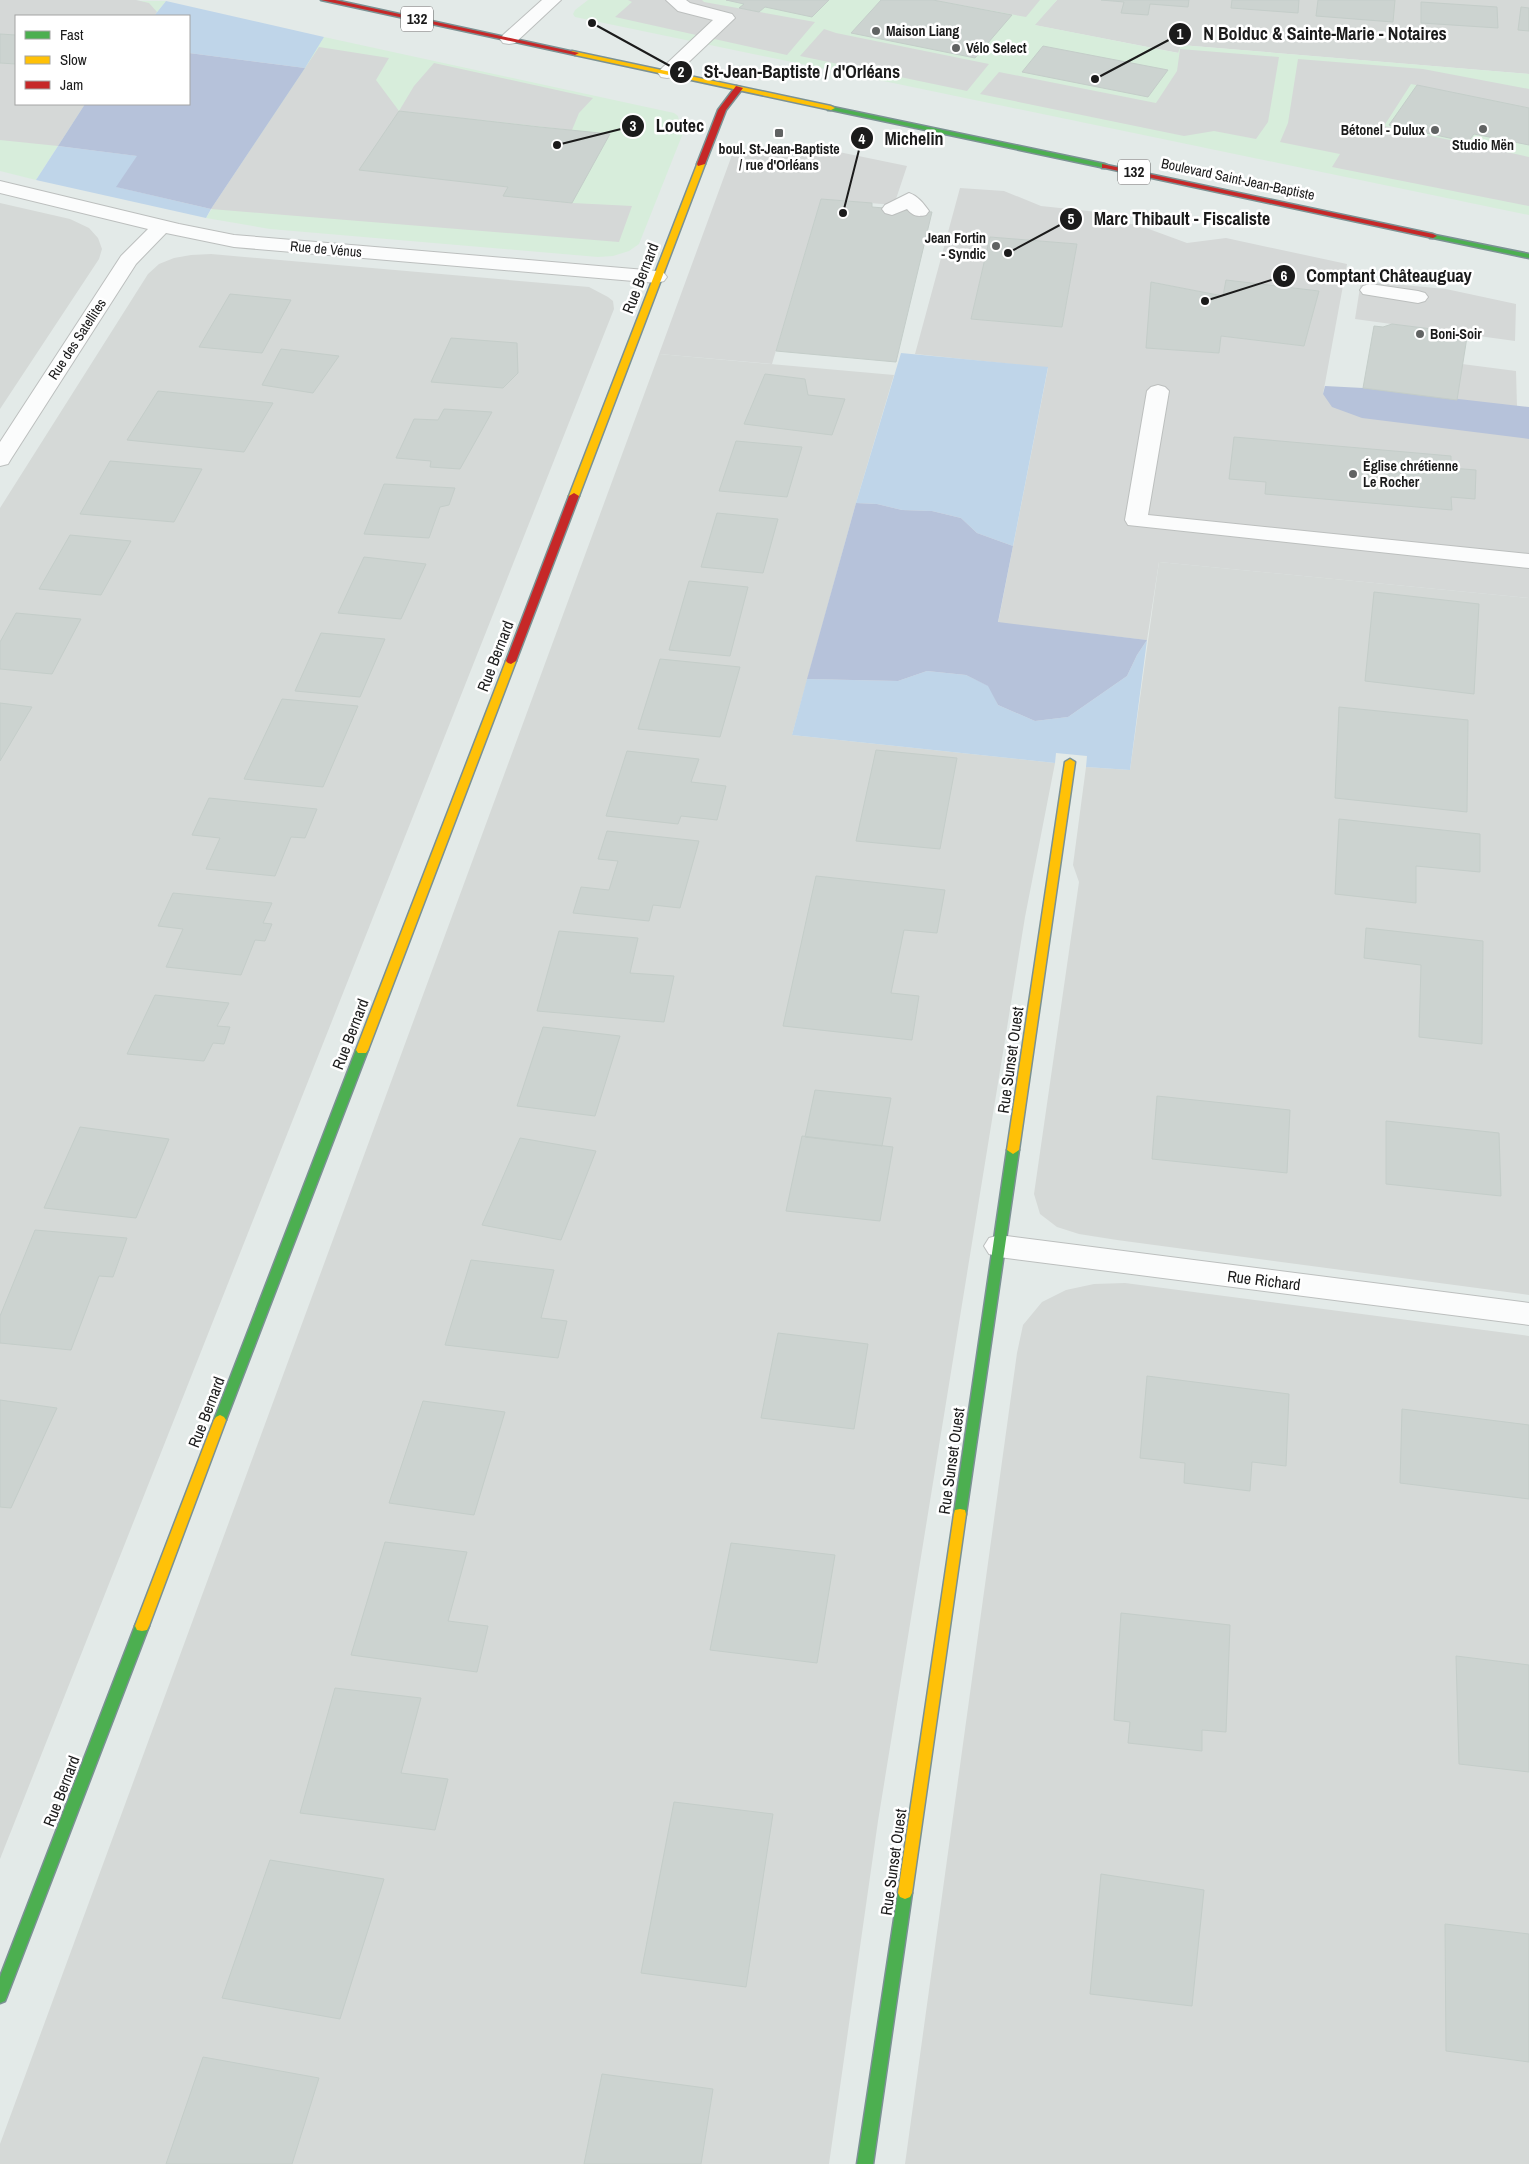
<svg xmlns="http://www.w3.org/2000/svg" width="1529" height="2164" viewBox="0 0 1529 2164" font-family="'Archivo Narrow',sans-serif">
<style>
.residential{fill:#d5d9d7}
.commercial{fill:#d7eddb}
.religious{fill:#d5d8d7;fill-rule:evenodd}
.grass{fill:#bfd5e9}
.forest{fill:#b6c2da}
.building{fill:#ccd3d0;stroke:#c4cdc9}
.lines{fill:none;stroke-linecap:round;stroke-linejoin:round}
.lane-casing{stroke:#bcbfbe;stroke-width:2}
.street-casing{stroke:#bcbfbe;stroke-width:2}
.fast-casing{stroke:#7b9193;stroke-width:3}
.slow-casing{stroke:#7b9193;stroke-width:3}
.jam-casing{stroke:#7b9193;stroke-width:3}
.lane{fill:#fbfcfc;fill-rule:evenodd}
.street{fill:#fbfcfc;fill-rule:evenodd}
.fast{fill:#4caf50;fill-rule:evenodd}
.slow{fill:#ffc107;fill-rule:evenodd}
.jam{fill:#c62828;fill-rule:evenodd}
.poi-dot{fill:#616363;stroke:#fff;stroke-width:2}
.labels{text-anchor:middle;stroke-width:5;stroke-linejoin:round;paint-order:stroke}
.far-poi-label{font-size:14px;font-weight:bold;fill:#1b1b1b;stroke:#fff;text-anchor:start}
.far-street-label{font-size:14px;fill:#1b1b1b;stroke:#fff}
.shield{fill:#fff;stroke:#5f5f5f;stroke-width:1}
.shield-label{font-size:15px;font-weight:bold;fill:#1b1b1b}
.street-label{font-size:16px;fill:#1b1b1b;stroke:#fff}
.leader{fill:none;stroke:#1b1b1b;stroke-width:2}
.callout-dot{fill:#1b1b1b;stroke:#fff;stroke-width:2}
.mark-label{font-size:15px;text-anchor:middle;font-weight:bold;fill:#fff}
.callout-label{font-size:18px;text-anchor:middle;font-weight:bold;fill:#1b1b1b;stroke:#fff;stroke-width:5;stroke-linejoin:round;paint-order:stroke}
</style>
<rect width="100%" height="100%" fill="#e3eae8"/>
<!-- residential -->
<path class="residential" d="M1057,0h472v74l-348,-29 -2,8 -145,-28z
M0,203l70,16 19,9 9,10 4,11 -3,10 -99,150z
M211,254l378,33 19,10 5,4 1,8 -614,1550v-1351l148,-234 11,-10 15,-6 17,-3z
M659,354l235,21 -38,128 -64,232 263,28 -30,154 -147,904 -49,343h-829v-20z
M1159,562l370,36v697l-412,-55 -38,-6 -22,-7 -17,-13 -6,-20 45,-312 -6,-17 13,-98 44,3z
M1125,1283l404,53v828h-624l112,-811 6,-28 19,-23 24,-12 28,-6z"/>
<!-- commercial -->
<path class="commercial" d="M0,0l166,1 -12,15h-138v88h69l-49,76 -36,-9z
M588,0h469l-22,25 143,28 3,-8 348,29v141l-954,-198 -2,-3 2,-4z
M324,37l350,76 4,3 1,5 8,2 -48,121 -10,7 -16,5 -15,1 -328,-28 -64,-11z"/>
<!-- religious -->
<path class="religious" d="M0,0h136l13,3 8,9 -3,4h-138v19l-16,-1z
M628,0h74l2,2 111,20 -28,33 -172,-38 17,-15z
M933,0h107l-14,17z
M824,29l12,4 153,31 -22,27 -167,-35z
M319,47l70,11 -13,22 23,31 15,-25 20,-23 159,35 -14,15 -7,17 -173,-19 -39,59 148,17 -4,9 68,7 60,3 -13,36 -408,-33z
M1180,49l99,8 -11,65 -12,17 -42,-8 -30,5 -204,-42 19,-22 157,31 21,-32z
M1298,59l125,10 106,20v19l-118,-24 -27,42 145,31v49l-197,-39 8,-13 -60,-12 8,-19z
M0,63l16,1v40h69l-27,42 -58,-6z
M800,144l107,22 -13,39 -73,-6 -49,165 -113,-10 73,-199z
M960,188l44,3 37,15 85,9 -1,8 13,2 49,18 39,-5 121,26 -24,130 206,22v182l-370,-36 -12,78 -149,-17 50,-255 -133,-14zM990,237l87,7 -15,83 -91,-8zM1226,281l93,10 -15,55 -83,-10 -2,17 -72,-5 5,-66 71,14z
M1361,281l85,8 70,15 -1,37 -160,-22z
M1462,364l54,7 1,36 -60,-7z"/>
<!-- grass -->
<path class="grass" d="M166,1l158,36 -19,31 -116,-15v-37h-35z
M58,146l80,10 -21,31 94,22 -5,9 -170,-38z
M901,353l147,14 -35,179 -36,-13 -16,-15 -29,-7 -30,-1 -25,-6 -21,-1z
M1147,640l-17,130 -44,-3 1,-11 -31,-3 -1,10 -263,-28 15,-56 91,2 29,-10 39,4 23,11 9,19 37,16 33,-4 59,-41 10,-21z"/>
<!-- forest -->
<path class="forest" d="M189,53l116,15 -94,141 -95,-22 21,-31 -79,-10 27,-42h104z
M1325,386l38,2 166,19v32l-167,-21 -30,-11 -9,-13z
M856,503l21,1 25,6 30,1 29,7 16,15 36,13 -15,76 149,18 -10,15 -10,21 -59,41 -33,4 -37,-16 -10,-19 -22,-11 -39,-4 -29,10 -91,-2z"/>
<!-- building -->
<path class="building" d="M726,0h103l-17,17 -47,-10 -6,5 -20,-4 5,-4z
M881,0h52l79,15 -37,43 -124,-25z
M1101,0h88l-1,7 -38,-3 -2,11 -27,-2 3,-11z
M1232,0h67l-1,13 -67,-5z
M1318,0h77l-2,22 -77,-6z
M1421,2l76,5 1,21 -77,-5z
M1521,7l8,1v23l-11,-1z
M0,34l16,1v29l-16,-1z
M1043,46l125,24 -20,27 -126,-25z
M1417,85l112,23v37l-55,-11 -6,8 -79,-17z
M399,111l141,16 70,7 -38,69 -69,-7 5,-9 -149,-17z
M821,199l51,4v4l60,5 -36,150 -120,-11z
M990,237l87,7 -15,83 -91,-8z
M1226,280l93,11 -15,55 -83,-10 -2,17 -73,-5 5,-66 72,14z
M230,294l61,6 -29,53 -63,-6z
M1392,324l56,7 8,5 11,1 -10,63 -94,-12 11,-62 9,1z
M451,338l66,5 1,30 -15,15 -72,-6z
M281,349l58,7 -26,37 -51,-8z
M765,374l40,5 3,16 37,4 -13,36 -88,-11z
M158,391l115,12 -29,49 -117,-12z
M444,409l48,3 -32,57 -30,-2 1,-6 -35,-3 18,-39 24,1z
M1234,437l217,19v12l25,2 -1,29 -24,-2 1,13 -187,-16 1,-12 -37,-3z
M736,441l66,6 -15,50 -68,-6z
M110,461l92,8 -28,53 -94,-8z
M384,484l71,4 -6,17 -9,2 -11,31 -65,-4z
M717,513l61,6 -15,54 -62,-6z
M70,535l61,6 -30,54 -62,-6z
M364,557l62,7 -25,55 -63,-6z
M689,581l59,6 -18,69 -61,-6z
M1374,592l105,12 -5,90 -109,-13z
M16,613l65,6 -29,55 -52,-5v-27z
M321,633l64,6 -25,58 -65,-6z
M660,659l80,8 -20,70 -82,-8z
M282,699l76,7 -35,81 -79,-8z
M0,703l32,4 -32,54z
M1339,707l129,13 -1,92 -132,-14z
M876,750l81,8 -17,91 -84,-8z
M627,751l72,8 -8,23 35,4 -9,34 -36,-4 -3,8 -72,-8z
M209,798l108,11 -12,29 -14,-1 -16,39 -69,-7 14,-31 -28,-3z
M1339,819l141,15v38l-64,-6v37l-81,-9z
M607,831l92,10 -19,67 -27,-3 -4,16 -76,-8 8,-26 28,3 9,-29 -20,-2z
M816,876l129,14 -8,43 -33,-3 -13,63 28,3 -7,44 -129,-14z
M173,893l99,10 -9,20 9,1 -7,17 -10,-1 -14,35 -75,-8 17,-38 -25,-3z
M1366,928l117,13 -1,103 -63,-7 2,-72 -57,-7z
M559,931l79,7 -8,35 44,3 -10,46 -127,-11z
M155,995l74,8 -12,23 13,1 -6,17 -11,-1 -9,18 -77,-7z
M543,1027l77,9 -25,80 -78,-10z
M815,1090l76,8 -9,48 -77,-9z
M1157,1096l133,14 -3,63 -135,-14z
M1386,1121l113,12 2,63 -115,-12z
M80,1127l89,12 -33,79 -92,-10z
M802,1136l91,11 -13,74 -94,-10z
M520,1138l76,13 -35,89 -79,-15z
M35,1230l92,8 -14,39 -14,-1 -28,74 -71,-7v-27z
M471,1260l83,10 -13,48 26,3 -9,37 -113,-13z
M778,1333l90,11 -14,85 -93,-11z
M1147,1376l142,18 -3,72 -34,-4 -2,29 -66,-8 1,-20 -45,-5z
M0,1400l57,8 -46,100 -11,-1z
M423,1401l82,11 -31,103 -85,-12z
M1402,1409l127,16v74l-129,-16z
M385,1542l82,10 -19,69 40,5 -11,46 -126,-17z
M731,1543l104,12 -18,108 -107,-13z
M1121,1613l109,12 -4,107 -24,-2v21l-74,-8 2,-21 -16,-2z
M1456,1656l73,9v107l-70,-8z
M335,1688l86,10 -20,75 47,6 -13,51 -135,-17z
M674,1802l99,12 -27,173 -105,-14z
M270,1860l114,19 -44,140 -118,-21z
M1101,1874l103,16 -12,116 -102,-12z
M1445,1924l84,10v128l-83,-11z
M203,2057l116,21 -27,86h-126z
M602,2074l111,15 -12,75h-117z"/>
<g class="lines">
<defs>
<path id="lane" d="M666,0h20l4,3 42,11 3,4 -62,59 -6,1 -6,-1 -3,-4 3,-4 52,-49 -35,-9z
M909,193c9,3 14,10 20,18l-3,4c-9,2 -13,1 -19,-6l-15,6 -7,-2 -3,-4 3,-4z
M1370,284l48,7 7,2 3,4 -3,4 -7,2 -55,-9 -3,-4 3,-4z
M1158,385l7,2 4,4 -21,124 381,39v14l-401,-43 -3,-5 22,-129 4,-4z"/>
<path id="street" d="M542,0h19l-46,43 -6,1 -6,-1 -3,-4 3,-4z
M0,181l179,43 55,11 423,36 7,2 3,4 -3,4 -7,2 -423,-36 -68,-14 -30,31 -125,195 -3,5 -8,2v-24l121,-186 27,-27 -148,-36z
M999,1235l530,68v22l-530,-68 -10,-3 -5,-8 5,-8z"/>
<path id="fast" d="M828,106l277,58 4,2 -4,2 -274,-58h-3z
M1430,234l99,20v4l-96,-20h-3z
M362,1046l6,4 -142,370 -2,3 -4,2 -4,-2 -2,-3 142,-370z
M1013,1146l6,4 -53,364 -1,4 -5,1 -5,-1 -1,-4 53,-364z
M142,1621l5,1 2,4 -142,370 -2,5 -5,2v-26l135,-351 2,-4z
M905,1887l5,2 2,4 -39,271h-16l41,-271 2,-4z"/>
<path id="slow" d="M572,51l259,55 4,2 -4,2 -256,-55 -4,-2z
M698,162l7,2 -126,332 -2,2h-6l-2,-2z
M511,658l5,3 -148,389 -2,3h-8l-2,-3 150,-389z
M1070,759l5,3 -56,388 -6,4 -6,-4 58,-388z
M220,1415l4,2 2,3 -77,206 -2,4 -5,1 -5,-1 -2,-4 79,-206 2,-3z
M960,1509l5,1 1,4 -54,379 -2,4 -5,2 -5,-2 -2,-4 56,-379 1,-4z"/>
<path id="jam" d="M321,0h14l244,53 -4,2z
M736,86l7,2 -17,22 -21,54 -7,2 -1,-2 21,-54z
M1102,164l331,70 4,2 -4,2 -328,-70h-3z
M574,493l5,3 -63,165 -5,3 -3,-1 -2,-2 63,-165z"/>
</defs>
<!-- lane casing -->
<use href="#lane" class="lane-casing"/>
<!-- street casing -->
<use href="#street" class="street-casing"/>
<!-- fast casing -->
<use href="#fast" class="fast-casing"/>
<!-- slow casing -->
<use href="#slow" class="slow-casing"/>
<!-- jam casing -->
<use href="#jam" class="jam-casing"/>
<!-- lane -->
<use href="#lane" class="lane"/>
<!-- street -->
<use href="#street" class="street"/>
<!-- fast -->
<use href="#fast" class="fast"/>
<!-- slow -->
<use href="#slow" class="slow"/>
<!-- jam -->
<use href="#jam" class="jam"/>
</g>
<!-- markers -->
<g class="poi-dot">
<circle cx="876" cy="31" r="5"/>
<circle cx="956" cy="48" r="5"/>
<circle cx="1483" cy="129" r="5"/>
<circle cx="1435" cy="130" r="5"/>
<rect x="774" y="128" width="10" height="10" rx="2.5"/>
<circle cx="996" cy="246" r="5"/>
<circle cx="1420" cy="334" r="5"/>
<circle cx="1353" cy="474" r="5"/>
</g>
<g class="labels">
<!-- far-poi labels -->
<g class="far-poi-label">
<text x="886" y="36">Maison Liang</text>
<text x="966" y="53">Vélo Select</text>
<text x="1425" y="135" text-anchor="end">Bétonel - Dulux</text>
<text x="1483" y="150" text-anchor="middle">Studio Mën</text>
<text x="779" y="154" text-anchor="middle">boul. St-Jean-Baptiste<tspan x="779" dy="16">/ rue d'Orléans</tspan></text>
<text x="986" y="243" text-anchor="end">Jean Fortin<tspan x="986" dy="16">- Syndic</tspan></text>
<text x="1430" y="339">Boni-Soir</text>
<text x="1363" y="471">Église chrétienne<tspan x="1363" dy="16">Le Rocher</tspan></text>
</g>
<!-- far-street labels -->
<g class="far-street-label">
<text transform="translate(1238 179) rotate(12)" y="5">Boulevard Saint-Jean-Baptiste</text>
<text transform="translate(326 249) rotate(5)" y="5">Rue de Vénus</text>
<text transform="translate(77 339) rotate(-57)" y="5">Rue des Satellites</text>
</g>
<!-- shield labels -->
<g class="shield">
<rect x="401" y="6.5" width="32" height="25" rx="4"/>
<rect x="1118" y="159.5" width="32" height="25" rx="4"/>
</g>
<g class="shield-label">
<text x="417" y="24">132</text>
<text x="1134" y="177">132</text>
</g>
<!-- street labels -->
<g class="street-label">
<text transform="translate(640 278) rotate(-69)" y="6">Rue Bernard</text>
<text transform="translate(495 656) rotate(-69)" y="6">Rue Bernard</text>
<text transform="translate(350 1034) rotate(-69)" y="6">Rue Bernard</text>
<text transform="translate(1010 1060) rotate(-82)" y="6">Rue Sunset Ouest</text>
<text transform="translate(1264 1280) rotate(7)" y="6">Rue Richard</text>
<text transform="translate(206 1412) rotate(-69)" y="6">Rue Bernard</text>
<text transform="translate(951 1461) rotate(-82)" y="6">Rue Sunset Ouest</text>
<text transform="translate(61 1791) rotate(-69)" y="6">Rue Bernard</text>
<text transform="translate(893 1862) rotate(-82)" y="6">Rue Sunset Ouest</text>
</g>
</g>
<!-- callouts -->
<path class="leader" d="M1095 79L1180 34M592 23L681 72M557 145L633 126M843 213L862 138M1008 253L1071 219M1205 301L1284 276"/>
<g class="callout-dot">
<circle cx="1095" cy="79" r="5"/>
<circle cx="592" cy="23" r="5"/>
<circle cx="557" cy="145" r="5"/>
<circle cx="843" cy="213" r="5"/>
<circle cx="1008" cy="253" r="5"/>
<circle cx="1205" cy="301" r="5"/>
<circle cx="1180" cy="34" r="12"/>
<circle cx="681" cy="72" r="12"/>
<circle cx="633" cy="126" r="12"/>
<circle cx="862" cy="138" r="12"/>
<circle cx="1071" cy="219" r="12"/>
<circle cx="1284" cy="276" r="12"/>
</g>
<g class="mark-label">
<text x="1180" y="39">1</text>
<text x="681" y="77">2</text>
<text x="633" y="131">3</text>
<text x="862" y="144">4</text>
<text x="1071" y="224">5</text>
<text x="1284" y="281">6</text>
</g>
<g class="callout-label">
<text x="1325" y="40">N Bolduc &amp; Sainte-Marie - Notaires</text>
<text x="802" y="78">St-Jean-Baptiste / d'Orléans</text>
<text x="680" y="132">Loutec</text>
<text x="914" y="145">Michelin</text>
<text x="1182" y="225">Marc Thibault - Fiscaliste</text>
<text x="1389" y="282">Comptant Châteauguay</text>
</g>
<!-- legend -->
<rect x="15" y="15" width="175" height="90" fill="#ffffff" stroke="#a4a4a4"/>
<rect x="25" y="31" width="25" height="8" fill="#4caf50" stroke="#a4a4a4"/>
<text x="60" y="40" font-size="15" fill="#1b1b1b">Fast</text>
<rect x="25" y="56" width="25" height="8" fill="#ffc107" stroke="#a4a4a4"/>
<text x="60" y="65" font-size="15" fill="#1b1b1b">Slow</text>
<rect x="25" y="81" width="25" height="8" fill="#c62828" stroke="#a4a4a4"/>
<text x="60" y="90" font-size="15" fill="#1b1b1b">Jam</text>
</svg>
